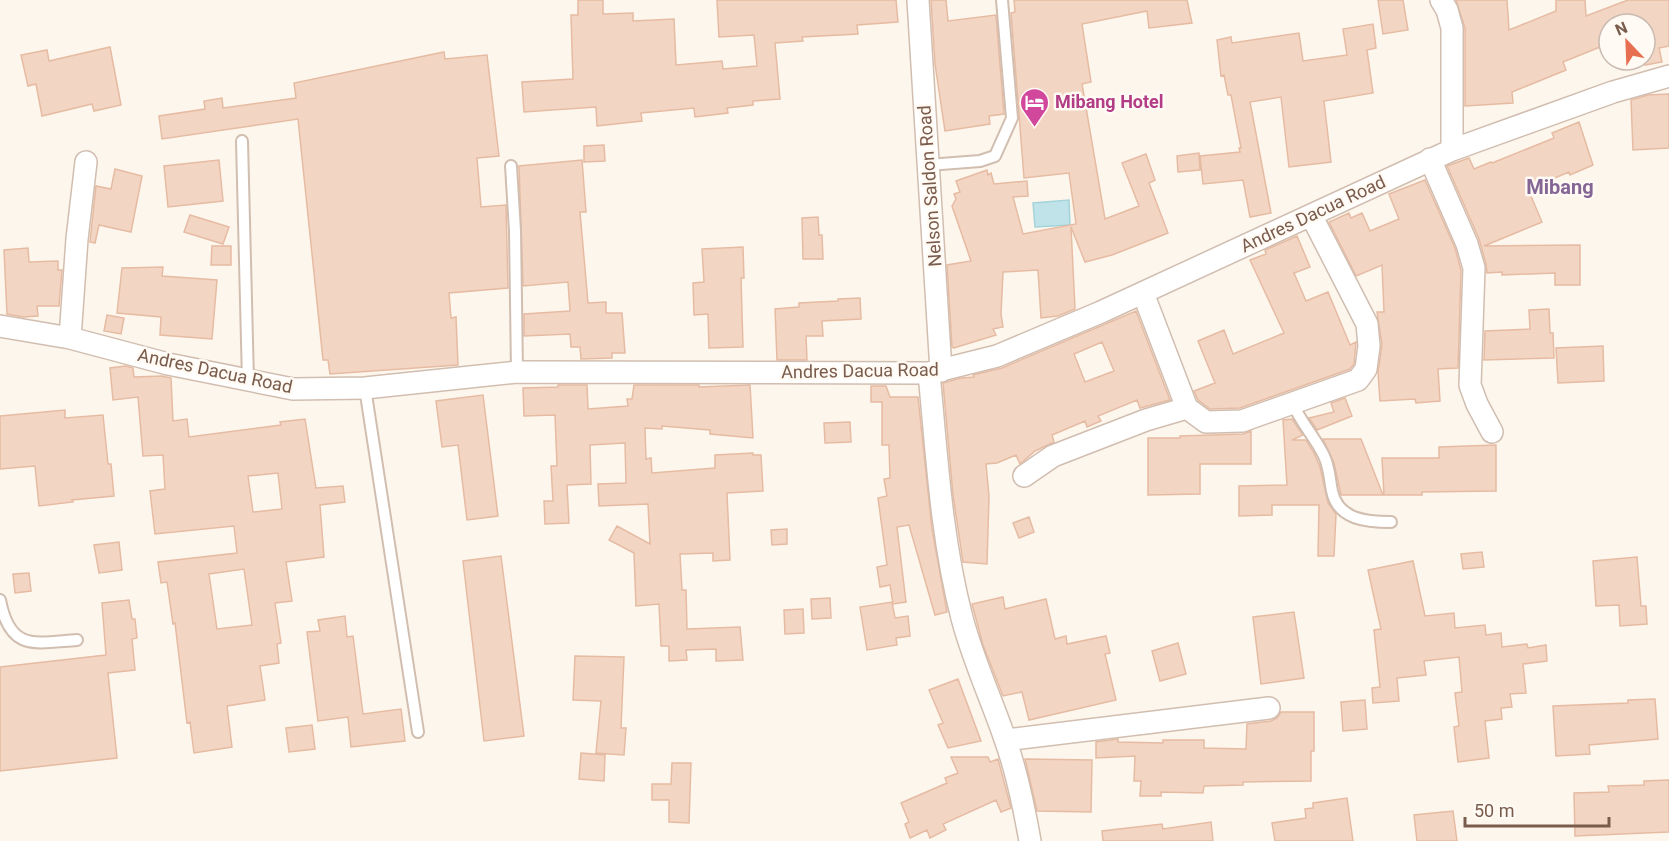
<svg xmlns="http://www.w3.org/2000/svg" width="1669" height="841" viewBox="0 0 1669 841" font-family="Roboto,sans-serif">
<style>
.water{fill:#bfe3e8;stroke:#a5d3da;stroke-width:1.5}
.building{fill:#f3d5c3;stroke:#e6bba3;stroke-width:1.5;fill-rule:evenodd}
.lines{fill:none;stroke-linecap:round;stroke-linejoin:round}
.service-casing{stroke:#d1beb0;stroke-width:14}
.minor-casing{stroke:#d1beb0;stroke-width:24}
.service{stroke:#fff;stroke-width:10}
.minor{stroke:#fff;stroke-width:21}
.labels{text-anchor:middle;stroke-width:5;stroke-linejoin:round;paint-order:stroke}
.hotel-label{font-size:18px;font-weight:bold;fill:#b23c85;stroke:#fffaf3;text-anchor:start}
.street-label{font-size:18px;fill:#7a5c4d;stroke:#fffaf3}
.neighbourhood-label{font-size:20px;font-weight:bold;fill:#846695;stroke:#fffaf3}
</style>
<rect width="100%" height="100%" fill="#fdf6ec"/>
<!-- water -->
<path class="water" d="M1069,200l1,25 -35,2 -2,-24z"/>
<!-- building -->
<path class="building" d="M578,0h25v14l30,-1v8l41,-2 2,46 46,-4 1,8 34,-3 -3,-31 -35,2 -2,-37h179l2,22 -41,3 1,9 -56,3 1,4 -28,2 5,56 -27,2v4l-26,3 1,5 -33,4 -1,-9 -53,5 1,8 -45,5 -1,-19 -72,5 -2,-30 51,-3 -2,-64h7z
M931,0h15l2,21 48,-6 8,99 -15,2 1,8 -45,7 -10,-67z
M1014,0h173l5,23 -43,5 -2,-17 -65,13 9,58 -9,2 23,135 34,-13 -17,-43 24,-9 9,26 -6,3 19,50 -56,22 -27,7 -14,-35 4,82 -17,7 -17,2 -3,-48 -35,2 -2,42 2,13 -10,2 3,6 -42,13 -2,-1 -5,-82 24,-4 -19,-55 4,-7 -2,-5 6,-2 -4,-11 31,-11 1,5 3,-2 3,11 33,-3 1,15 -15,1 10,37 53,-10 -7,-51 -45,5 -13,-165 4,-1z
M1378,0h25l5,30 -25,4z
M1456,0h51l2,30 47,-19v-11h29l1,16 42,-16h41v46l-10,2 3,14 -17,3v-41h-36v15l-10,4 1,4 -37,15 3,8 -54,22 1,11 -48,3v-78z
M1373,24l3,24 -9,2 6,43 -49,8 7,61 -42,5 -8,-70 -31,5 21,111 -21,4 -7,-37 -40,4 -3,-28 40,-4 -1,-4h2l-10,-53h-3l-4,-20 -3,1 -4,-36 14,-3 1,6 67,-10 4,28 44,-6 -4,-26z
M110,47l11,58 -27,6 -2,-7 -50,12 -6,-32 -8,2 -7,-31 26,-5 2,11z
M444,52l1,7 42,-4 12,101 -22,2 4,49 25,-2 2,83 -59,5 2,25 5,-1 2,48 -128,9 -2,-14h-5l-25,-241 -136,20 -3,-23 46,-7 -1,-8 18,-3 1,10 73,-10 -2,-15z
M1669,94v54l-36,2 -2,-50 17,-5z
M1579,122l14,43 -23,10 -1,-3 -41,17 14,33 -58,24 96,-1v40h-25v-12l-53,2v-3l-15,1 -1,-9 -7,-25 -32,-73 22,-8 5,11 17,-7 1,1 62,-25 -2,-5z
M604,145l1,16 -21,1v-16z
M1199,153l1,17 -22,2 -1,-16z
M219,160l4,41 -55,6 -4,-41z
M582,160l4,52h-6l8,91 18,-1v11h16l3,40h-13v5l-31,1 -1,-12h-9l-1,-13 -46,2v-22l46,-3 -2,-29 -45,4 -4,-120z
M115,169l27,7 -11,56 -32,-7 -4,18 -5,-1 6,-56 15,3z
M1425,180l30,68 6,22 -3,98 -20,1 2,32 -24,2 -1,-4 -35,2 -2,-29 4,-27 -5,-33h7l-2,-47 -26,11 -27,-54 20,-9 2,5 11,-5 8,18 29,-12 -10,-25z
M190,215l39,12 -6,17 -39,-12z
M818,217l1,18h3l1,24h-20l-1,-41z
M1297,236l13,31 -16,6 12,28 22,-9 22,53 6,-3 -2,22 -4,5 -110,39 -30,1 -12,-9 -4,-9 21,-8 -17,-42 26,-11 9,24 51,-21 -34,-73 16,-6 -1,-4z
M212,246h19v19h-20z
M743,247l1,31h-3l2,69 -34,1 -1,-34 -14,1 -1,-32 11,-1 -2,-33z
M28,248l1,14 29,-1v9h4l-3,36h-22l1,10 -15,1 -16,-3 -3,-64z
M163,267l-1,9 55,4 -5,59 -52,-4 1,-18 -44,-4 5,-45z
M860,298l1,21 -39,2 1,15h-17l1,24h-30l-2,-51 24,-2v-4l39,-2v-2z
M1549,309l1,24h3l1,25 -70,2 1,-29 45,-2 -1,-19z
M1136,311l34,89 -30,8 -3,-8 -39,16 3,5 -14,6 -2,-6 -33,14 2,7 -19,9 -15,13 -4,-9 -19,8 -11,1 3,32 -2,68 -24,-2 -10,-67 -10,-112 18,-5 13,-1 -1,-2 29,-7zM1102,342l12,29 -29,11 -11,-28z
M107,315l17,3 -3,16 -17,-3z
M1603,346l1,35 -46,2 -2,-35z
M126,366l7,2 1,9 28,-1 9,2 2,43 14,-2 2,18 92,-12 -1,-3 25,-3 11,69 27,-2 2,16 -25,3 4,52 -38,5 6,39 -17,2 6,40 -4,1 2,19 -19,3 5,34 -38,6 5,41 -38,6 -4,-31 -3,1 -12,-100 -2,1 -6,-42 -6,1 -3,-21 79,-9 -3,-27 -79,8 -5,-43 15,-2 -2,-34 -20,1 -5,-59 -25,3 -3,-32zM278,473l4,36 -29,3 -5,-36zM244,569l8,56 -35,4 -8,-55z
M558,385h29l1,24 40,-3 -1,-7h5l2,-14h65v2l51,-2 3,53 -43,-4v-4l-48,-4v3l-17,-1 1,31 5,-1 1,15 63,-5v-13l38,-2v2h8l2,36 -36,2 3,67 -17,1v-8l-33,1 2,36h4l1,39 53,-2 3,33 -27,1v-12l-30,1 1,10 -18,1v-15h-8l-2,-42 -23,2 -2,-53 -25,-13 8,-14 33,18 -2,-40 -49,2 -1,-22 28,-1 -1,-40 -35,2 1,39 -24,1 2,38 -24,1 -1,-23h9l-2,-35h6l-2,-51 -31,1 -1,-28 35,-1z
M871,386h15l4,11h28l14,132 15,83 -12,3 -26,-90 -12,2 9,75 -13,2 -3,-19 -10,2 -3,-20 10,-2 -9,-67 9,-2 -3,-17 6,-1 -1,-33h-7v-43h-11z
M483,395l15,121 -31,4 -9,-75 -16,2 -6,-46z
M1345,398l7,18 -35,14 -8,-12 25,-6 -3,-9z
M65,410v8l38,-3 5,49h3l3,32 -42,4 1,2 -34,4 -4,-40 -35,3v-53z
M1292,419l11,16 -11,5h14l8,13 6,14 8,36 8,11 -2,42h-16l1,-51h-47v10l-33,1v-30l48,-1 -4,-65z
M850,422l1,20 -26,1 -1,-20z
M1251,431v33h-51v30l-52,1v-57h32v-2l63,-2z
M1323,439h38l22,56h-42l-7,-32z
M1496,445v46l-74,1v3h-38l-2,-37h57v-11z
M1029,517l5,15 -15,6 -6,-15z
M787,529v15l-15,1 -1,-15z
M119,542l3,28 -23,3 -5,-28z
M1482,552l2,15 -21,2 -2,-15z
M501,556l23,180 -40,5 -21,-180z
M1637,557l4,49h5l1,18 -27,2 -1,-21 -23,1 -3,-45z
M1413,561l12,55 29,-3 1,15 30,-3 1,10 15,-2 1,14 25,-3 1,4 18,-3 1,16 -24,3 3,29 -16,1 2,13 -11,1 1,11 -17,2 4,37 -31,4 -4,-35 5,-1 -4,-33 7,-1 -3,-35 -35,4 2,14 -29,3 2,23 -26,2 -1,-15 8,-1 -6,-57 7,-1 -13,-59z
M29,573l2,18 -16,2 -2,-19z
M1003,597l2,12 41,-10 9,40 11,-3 1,8 39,-8 4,17 -5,1 11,46 -87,20 -7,-28 -19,4 -20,-51 -11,-41z
M830,598l1,20 -19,1 -1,-20z
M129,600l3,19h3l2,19 -5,1 3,31 -27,3 9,85 -117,13v-104l106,-12 -4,-52z
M892,602l3,16 13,-2 2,20 -14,2 1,7 -30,5 -7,-43z
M803,609l1,24 -19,1 -1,-24z
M1294,612l10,66 -43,6 -8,-67z
M345,616l2,21 6,-1 10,78 38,-5 4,32 -54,6 -3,-30 -30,4 -11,-89 13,-1 -2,-11z
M1178,643l8,31 -26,7 -8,-30z
M575,656l49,1 -3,71h5l-2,27 -28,-2 5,-52 -28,-1z
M958,679l23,62 -33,7 -10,-23 5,-2 -14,-33z
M1655,699l3,40 -69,6 1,9 -34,2 -3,-50 75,-3v-3z
M1365,700l2,29 -24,2 -2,-29z
M1281,712h33v39h-3v30l-68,1v3l-39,1 -1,7 -42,-1v4h-21l1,-15h-7l1,-25 -39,2v-16l22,-3v3l45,1v-3h41v8l42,1 1,-25 24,-3 6,-3z
M312,725l3,24 -26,3 -3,-24z
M581,753l24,2 -1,26 -25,-2z
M951,757h37l2,5 8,-3 13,49 -10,4 -5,-12 -53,24 3,6 -16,8 -3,-8 -17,8 -5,-14 4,-2 -8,-19 46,-20 -2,-5 13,-5z
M1025,759l67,1 -1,52 -54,-1z
M672,763h19l-2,60 -20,-1v-22h-17v-16h19z
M1669,780v52l-94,4 -1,-43 35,-1 -1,-6 36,-1v-4z
M1347,798l6,43h-78l-3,-18 34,-5 -1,-9 8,-1v-5z
M1453,811l4,30h-40l-3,-26z
M1211,822l2,19h-110l-1,-10 60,-7 1,5z"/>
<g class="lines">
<defs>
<path id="service" d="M242,141l6,240
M928,165l52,-4 15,-5 17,-38 -10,-118
M511,166l4,65 2,141
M365,388l53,344
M1293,404c8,19 22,33 31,52 6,13 5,21 8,35 6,29 35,31 59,31
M0,600c10,52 35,43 77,40"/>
<path id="minor" d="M918,0l23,371
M1441,0l6,10 5,18v122
M1430,159l37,85 7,24 -4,117 7,19 15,28
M1143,293l44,115 19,14 36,-1 116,-41 8,-11 3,-23 -2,-22 -56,-109
M0,326l70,12 98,26 125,25 72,-1 152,-16 412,1 68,-17 104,-44 351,-162 161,-58 56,-16
M70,338l7,-99 9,-77
M929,373c8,84 12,164 33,245 11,42 29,80 43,121 12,33 19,68 25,102
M1024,476l29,-20 93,-36 41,-12
M1006,740l263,-32"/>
</defs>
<!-- service casing -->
<use href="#service" class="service-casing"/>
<!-- minor casing -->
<use href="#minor" class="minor-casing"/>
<!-- service -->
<use href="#service" class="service"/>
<!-- minor -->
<use href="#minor" class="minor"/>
</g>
<!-- icons -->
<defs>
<symbol id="hotel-pin" viewBox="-11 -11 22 30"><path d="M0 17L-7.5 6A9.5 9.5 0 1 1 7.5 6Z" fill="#d1479c" stroke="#fffaf3"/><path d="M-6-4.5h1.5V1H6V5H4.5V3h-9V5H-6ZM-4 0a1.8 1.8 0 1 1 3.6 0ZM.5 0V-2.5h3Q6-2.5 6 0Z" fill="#fff"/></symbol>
</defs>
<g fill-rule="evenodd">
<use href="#hotel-pin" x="1018" y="86" width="33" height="45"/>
</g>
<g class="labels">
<!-- hotel labels -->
<g class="hotel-label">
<text x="1055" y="108">Mibang Hotel</text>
</g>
<!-- street labels -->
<g class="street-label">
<text transform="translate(930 186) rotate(-94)" y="6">Nelson Saldon Road</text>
<text transform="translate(1313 214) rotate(-25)" y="6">Andres Dacua Road</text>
<text transform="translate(215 371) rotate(12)" y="6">Andres Dacua Road</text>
<text transform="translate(860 371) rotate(-1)" y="6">Andres Dacua Road</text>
</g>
<!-- neighbourhood labels -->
<g class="neighbourhood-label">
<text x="1560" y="194">Mibang</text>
</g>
</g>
<!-- north arrow -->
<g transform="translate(1627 42) rotate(337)"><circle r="28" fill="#fffaf3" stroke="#cabbb1" stroke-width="1.5"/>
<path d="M0-4.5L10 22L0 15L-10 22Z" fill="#e76f51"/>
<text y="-9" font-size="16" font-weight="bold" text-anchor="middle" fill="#7a5c4d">N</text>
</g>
<!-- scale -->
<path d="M1465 817v9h144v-9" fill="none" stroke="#7a5c4d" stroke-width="3"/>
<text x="1474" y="817" font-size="18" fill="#7a5c4d" stroke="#fffaf3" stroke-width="4.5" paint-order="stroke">50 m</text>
</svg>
